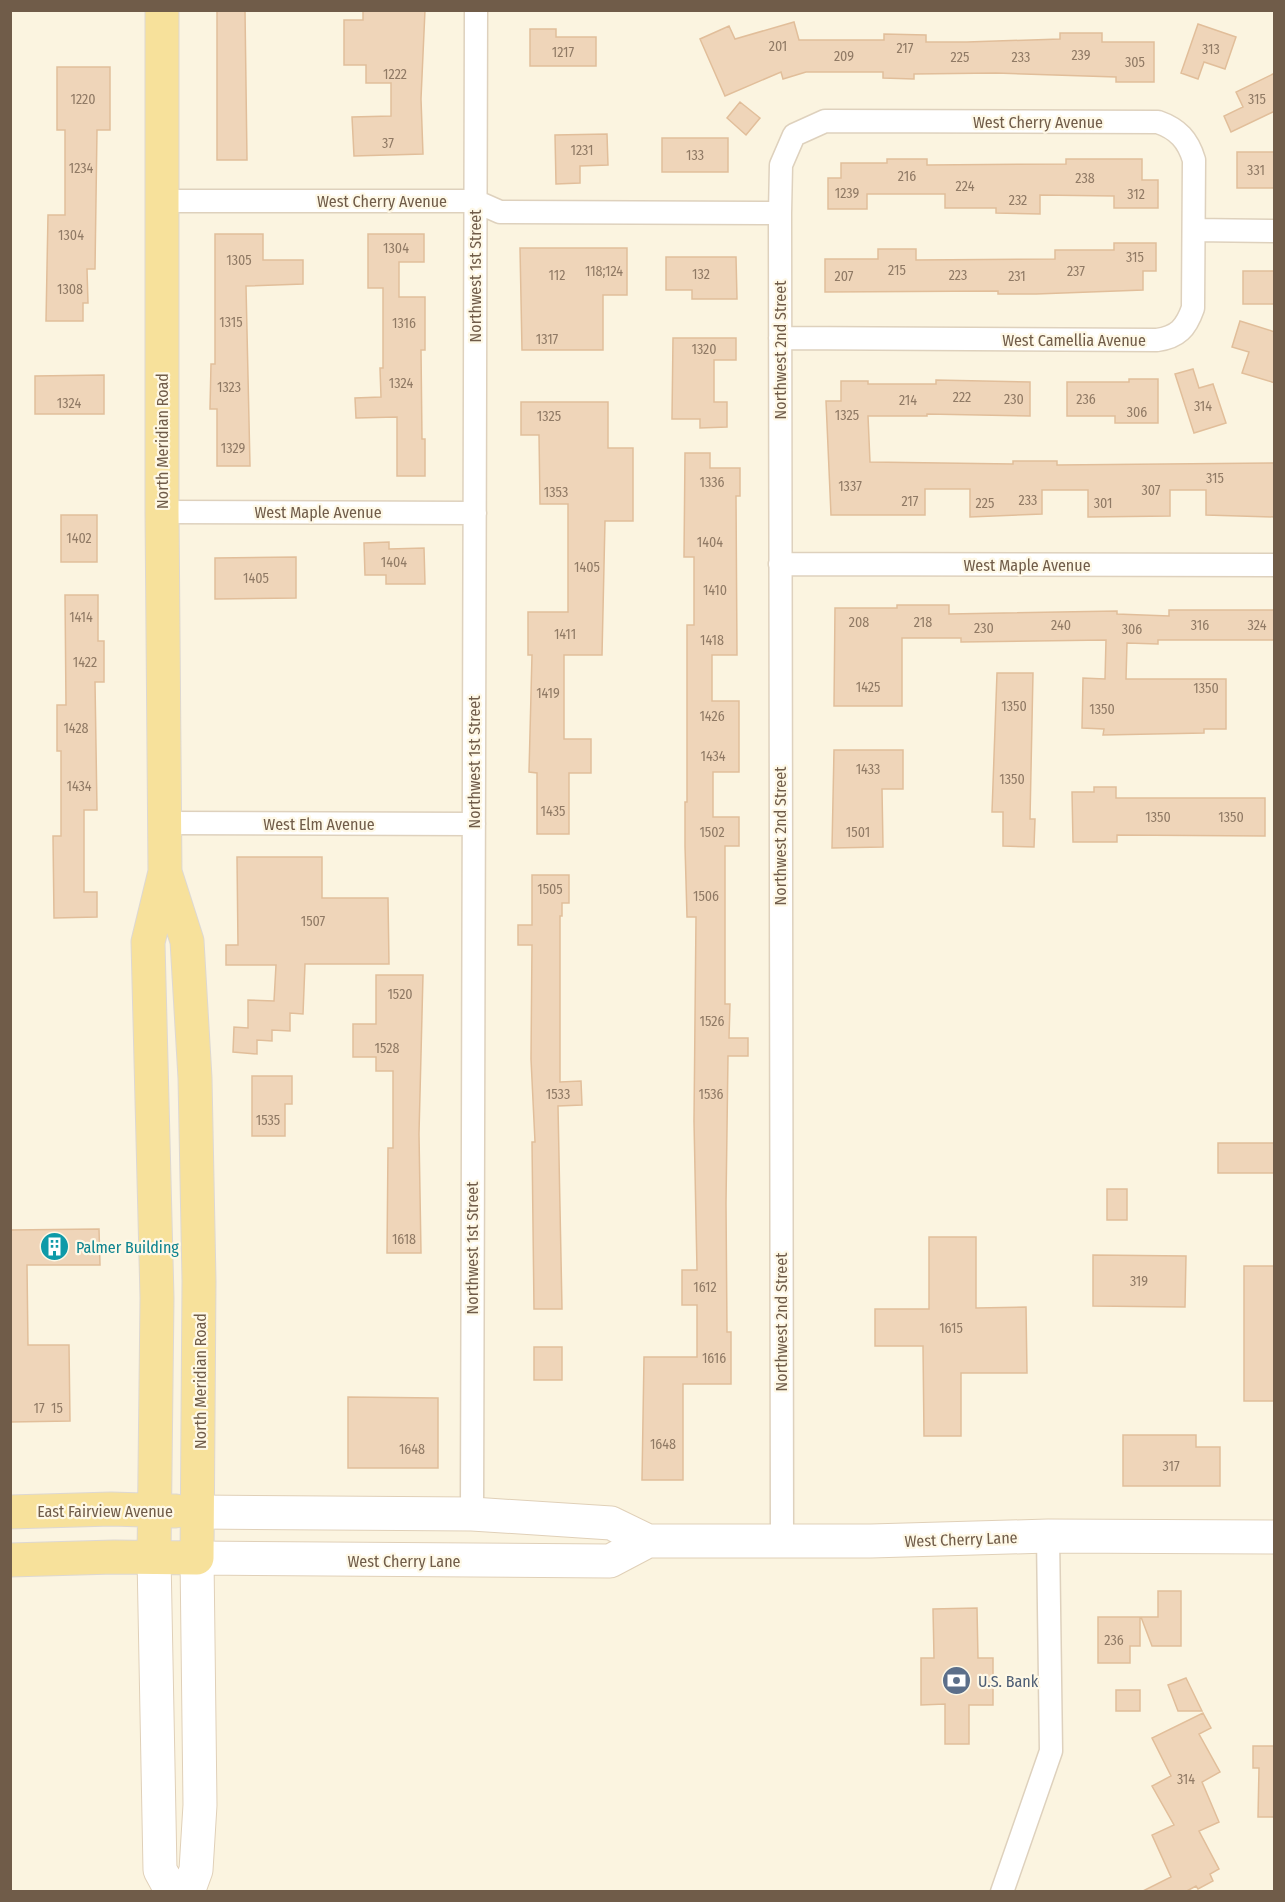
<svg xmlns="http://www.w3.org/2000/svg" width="1285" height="1902" viewBox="0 0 1285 1902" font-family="'Fira Sans Condensed',sans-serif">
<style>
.building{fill:#efd5b9;stroke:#e1be9a;stroke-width:1.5}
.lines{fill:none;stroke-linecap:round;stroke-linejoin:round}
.minor-casing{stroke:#ded1bd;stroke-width:25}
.secondary-casing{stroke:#e0d0b8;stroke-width:35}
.primary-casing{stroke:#ddd8d3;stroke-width:35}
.minor{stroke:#fff;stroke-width:22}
.secondary{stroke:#fff;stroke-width:33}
.primary{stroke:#f7e19b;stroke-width:33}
.labels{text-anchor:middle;stroke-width:4.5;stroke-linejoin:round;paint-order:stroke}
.number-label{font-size:14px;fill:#907a65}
.street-label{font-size:16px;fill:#705c49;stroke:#fef8e6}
.culture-label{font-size:16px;fill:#0d838f;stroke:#fef8e6;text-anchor:start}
.service-label{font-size:16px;fill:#4e5e75;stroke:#fef8e6;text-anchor:start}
</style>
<rect width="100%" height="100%" fill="#fbf4e0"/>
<!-- building -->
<path class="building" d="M217,10h28l2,150h-30z
M363,10h62l-4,89 2,55 -69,2 -2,-39 39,-1v-33h-25v-18h-22v-45h19z
M794,22l5,18h85v-6l42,1v7h41l93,-3v-6h42v9h52v40h-38v-5l-120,-4 -82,1v5l-31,-1v-6h-77l-23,7 -2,-7 -56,24 -25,-57 29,-13 6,13z
M1198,24l38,13 -11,32 -21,-7 -6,17 -17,-6z
M530,29h26v8h40v29h-66z
M57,67h53v63h-13l-2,139h-8l1,34h-5v18h-37l2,-106h17v-85h-8z
M1275,73v38l-44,21 -7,-16 19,-9 -7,-15z
M740,102l20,16 -14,17 -19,-17z
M607,134l1,31 -28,1v17l-24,1 -1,-49z
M662,138h66v34h-66z
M1237,152h38v36h-38z
M887,159h40v6l139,-1v-5h76v21h16v28h-44v-12l-74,-1v19l-44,-1v-5h-51v-14h-78v15h-39v-31h13v-15h46z
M215,234h48v26h40v24l-57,2 4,180h-33v-57h-7l1,-45h4z
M368,234h56v28h-25v35h26v53h-4l1,89h3v37h-28v-59l-41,1 -1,-20 26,-1 -1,-29h3v-80h-15z
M1114,243h42v28h-13v19l-107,4h-38v-3l-173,1v-33h53v-10h38v11l139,-1v-9h59z
M520,248h107v47h-24v55h-81z
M666,257h70l1,42h-45v-9h-26z
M1243,271h32v33h-32z
M1240,321l35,11v51l-33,-10 7,-21 -17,-5z
M673,338h63v22h-22v42h13v25l-27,1v-9h-28z
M1193,369l6,19 14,-4 13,39 -32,10 -19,-59z
M104,375v39h-69v-38z
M1129,379h29v44h-43v-7h-48v-34h62z
M936,380l94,2v34l-103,-2v2h-59l2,46 143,2v-3h44v4l218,-2v54l-69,-2v-25h-36v26l-82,1v-27h-46v24l-72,3v-28h-45v26h-94l-5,-114h15v-20h27v3h68z
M521,402h87v46h25v73h-28l-3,134h-38v84h27v34h-22v61h-32v-61l-8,-1 3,-117h-4v-43h40v-108h-28l-1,-69h-18z
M685,453h25v15h30v28h-4l1,159h-25v46h27v71h-26v45h26v29h-14v158h5l-1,34h19v18h-20l-2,147 1,129h4v52h-48v96h-41l2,-123h53v-52h-15v-35h15l-3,-149 2,-204h-9l-2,-71v-44h2v-177h7v-68h-10z
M61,515h36v47h-36z
M389,542v7l35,-1 1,36h-39v-9h-21l-1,-32z
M296,557v41l-81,1v-41z
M65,595h33v46h6v41h-9l2,128h-13v82h13v25l-43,1 -1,-82h8v-85h-4v-46h9z
M897,605h52v9l168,-3v3l52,2v-6h106v30h-117v4l-31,-1 -1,36h100v50h-22v4l-101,2 1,-6 -22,-1 1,-50 22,1 1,-39 -145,2v-4h-59v68h-68l1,-98h62z
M997,673h36l-3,146h5l-1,28 -31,-1v-34h-11z
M834,750h69v39h-21l1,58 -51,1z
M1094,787h22v11h149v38l-148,-1v7h-44l-1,-50h22z
M237,857h85v41h66l1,66h-84l-2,50 -13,-1v18l-18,-1v11l-15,-1v14l-24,-2 1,-25 14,1v-28l26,1 2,-36h-50v-20h12z
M532,875h37v28h-7v13h-2v166l21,-1 1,24 -24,1 4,203h-28l-2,-167h3l-4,-83 1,-114h-14v-20h14z
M376,975h47l-4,159 2,119h-34l1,-105h5v-77h-17v-14h-23v-33h23z
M252,1076h40v28h-7v32h-33z
M1218,1143h57v30h-57z
M1107,1189h20v31h-20z
M99,1229l1,36h-73l1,80h41l1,76 -60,1v-192z
M929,1237h47v71l50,-1 1,66h-66v63h-37l-1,-90h-48v-37h54z
M1093,1255l93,1 -1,51 -92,-1z
M1244,1266h31v135h-31z
M534,1347h28v33h-28z
M348,1397l90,1v70h-90z
M1123,1435h73v12h24v39h-97z
M1158,1591h23v55h-29l-11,-29h17z
M977,1608l1,50h15v47h-24v39h-24v-40l-24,1v-47h13l-1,-49z
M1098,1617h42v29h-10v17h-32z
M1186,1678l16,33h-24l-10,-26z
M1116,1690h24v21h-24z
M1203,1713l8,15 -12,6 21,38 -18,10 17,40 -20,9 20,38 -9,5 3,7 -15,8 -2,-3 -11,6h-44l30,-15 -19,-42 22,-10 -22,-39 19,-10 -19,-38z
M1253,1746h22v71h-17l1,-49h-6z"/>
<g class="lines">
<defs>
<path id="minor" d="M162,201h313l25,11 280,1
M1194,230l80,1
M780,338l377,2c21,-3 29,-12 36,-32l1,-148c-6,-20 -16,-31 -36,-38l-333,-1 -31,14 -13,30 -1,48 2,1328
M162,512l313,1
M780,564l494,1
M164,823l310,1
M472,1514l4,-1504
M1002,1892l49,-141 -3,-215"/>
<path id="secondary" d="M199,1512l273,2 139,9 37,18h223l177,-5 226,1
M154,1557l6,313 12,22
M188,1892l8,-22 4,-65 -3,-247 413,3 38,-20"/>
<path id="primary" d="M10,1512l101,-3 65,2
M154,1557l3,-259 -9,-356 17,-70 -3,-360v-502
M10,1560l104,-3 83,1 2,-277 -4,-203 -8,-137 -22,-69"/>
</defs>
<!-- minor casing -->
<use href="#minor" class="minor-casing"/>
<!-- secondary casing -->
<use href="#secondary" class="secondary-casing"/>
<!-- primary casing -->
<use href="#primary" class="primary-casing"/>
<!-- minor -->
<use href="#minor" class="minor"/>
<!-- secondary -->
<use href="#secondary" class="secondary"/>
<!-- primary -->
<use href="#primary" class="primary"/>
</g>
<!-- icons -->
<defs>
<symbol id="building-disc" viewBox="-11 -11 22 22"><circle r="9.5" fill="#0f9aa8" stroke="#fef8e6"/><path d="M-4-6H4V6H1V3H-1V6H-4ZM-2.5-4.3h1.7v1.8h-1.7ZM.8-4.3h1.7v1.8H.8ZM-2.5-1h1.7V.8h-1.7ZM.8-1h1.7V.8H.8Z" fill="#fff"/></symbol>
<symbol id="bank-disc" viewBox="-11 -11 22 22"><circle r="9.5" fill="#5c6f8a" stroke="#fef8e6"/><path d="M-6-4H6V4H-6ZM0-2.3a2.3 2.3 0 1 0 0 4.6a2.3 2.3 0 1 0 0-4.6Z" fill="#fff"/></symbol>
</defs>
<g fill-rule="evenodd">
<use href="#building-disc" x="38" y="1230" width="33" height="33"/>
<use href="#bank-disc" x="940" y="1664" width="33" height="33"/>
</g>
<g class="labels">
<!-- number labels -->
<g class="number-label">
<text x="778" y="51">201</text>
<text x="905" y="53">217</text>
<text x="1211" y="54">313</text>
<text x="563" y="57">1217</text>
<text x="1081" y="60">239</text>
<text x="844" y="61">209</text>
<text x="960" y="62">225</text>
<text x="1021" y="62">233</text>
<text x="1135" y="67">305</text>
<text x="395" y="79">1222</text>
<text x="83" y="104">1220</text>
<text x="1257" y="104">315</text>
<text x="388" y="148">37</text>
<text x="582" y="155">1231</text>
<text x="695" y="160">133</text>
<text x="81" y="173">1234</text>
<text x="1256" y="175">331</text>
<text x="907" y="181">216</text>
<text x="1085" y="183">238</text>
<text x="965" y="191">224</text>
<text x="847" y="198">1239</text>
<text x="1136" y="199">312</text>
<text x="1018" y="205">232</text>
<text x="71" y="240">1304</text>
<text x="396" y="253">1304</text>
<text x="1135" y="262">315</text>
<text x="239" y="265">1305</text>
<text x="897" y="275">215</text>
<text x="604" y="276">118;124</text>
<text x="1076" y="276">237</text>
<text x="701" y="279">132</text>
<text x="557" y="280">112</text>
<text x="958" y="280">223</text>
<text x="844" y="281">207</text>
<text x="1017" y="281">231</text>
<text x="70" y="294">1308</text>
<text x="231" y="327">1315</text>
<text x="404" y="328">1316</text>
<text x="547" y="344">1317</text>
<text x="704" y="354">1320</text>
<text x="401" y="388">1324</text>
<text x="229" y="392">1323</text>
<text x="962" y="402">222</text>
<text x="1014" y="404">230</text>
<text x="1086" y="404">236</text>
<text x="908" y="405">214</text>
<text x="69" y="408">1324</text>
<text x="1203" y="411">314</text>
<text x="1137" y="417">306</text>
<text x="847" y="420">1325</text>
<text x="549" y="421">1325</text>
<text x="233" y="453">1329</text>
<text x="1215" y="483">315</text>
<text x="712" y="487">1336</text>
<text x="850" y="491">1337</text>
<text x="1151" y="495">307</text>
<text x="556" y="497">1353</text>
<text x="1028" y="505">233</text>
<text x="910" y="506">217</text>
<text x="985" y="508">225</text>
<text x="1103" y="508">301</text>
<text x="79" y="543">1402</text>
<text x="710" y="547">1404</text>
<text x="394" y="567">1404</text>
<text x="587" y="572">1405</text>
<text x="256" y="583">1405</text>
<text x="715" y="595">1410</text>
<text x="81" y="622">1414</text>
<text x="859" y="627">208</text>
<text x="923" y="627">218</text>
<text x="1061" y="630">240</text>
<text x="1200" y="630">316</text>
<text x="1257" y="630">324</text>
<text x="984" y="633">230</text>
<text x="1132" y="634">306</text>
<text x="565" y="639">1411</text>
<text x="712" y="645">1418</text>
<text x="85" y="667">1422</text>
<text x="868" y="692">1425</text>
<text x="1206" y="693">1350</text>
<text x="548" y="698">1419</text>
<text x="1014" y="711">1350</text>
<text x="1102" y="714">1350</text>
<text x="712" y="721">1426</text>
<text x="76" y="733">1428</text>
<text x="713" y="761">1434</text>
<text x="868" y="774">1433</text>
<text x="1012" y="784">1350</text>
<text x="79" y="791">1434</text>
<text x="553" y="816">1435</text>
<text x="1158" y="822">1350</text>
<text x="1231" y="822">1350</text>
<text x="712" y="837">1502</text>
<text x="858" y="837">1501</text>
<text x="550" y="894">1505</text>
<text x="706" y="901">1506</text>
<text x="313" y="926">1507</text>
<text x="400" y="999">1520</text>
<text x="712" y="1026">1526</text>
<text x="387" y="1053">1528</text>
<text x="558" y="1099">1533</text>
<text x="711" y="1099">1536</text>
<text x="268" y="1125">1535</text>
<text x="404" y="1244">1618</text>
<text x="1139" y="1286">319</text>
<text x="705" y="1292">1612</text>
<text x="951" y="1333">1615</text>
<text x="714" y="1363">1616</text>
<text x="39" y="1413">17</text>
<text x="57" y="1413">15</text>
<text x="663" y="1449">1648</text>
<text x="412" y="1454">1648</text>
<text x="1171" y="1471">317</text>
<text x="1114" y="1645">236</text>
<text x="1186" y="1784">314</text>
</g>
<!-- street labels -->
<g class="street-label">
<text x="1038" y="128">West Cherry Avenue</text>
<text x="382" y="207">West Cherry Avenue</text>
<text transform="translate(475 276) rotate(-90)" y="6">Northwest 1st Street</text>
<text x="1074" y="346">West Camellia Avenue</text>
<text transform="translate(780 350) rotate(-90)" y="6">Northwest 2nd Street</text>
<text transform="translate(162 441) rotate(-90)" y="6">North Meridian Road</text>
<text x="318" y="518">West Maple Avenue</text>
<text x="1027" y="571">West Maple Avenue</text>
<text transform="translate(474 762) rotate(-90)" y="6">Northwest 1st Street</text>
<text x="319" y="830">West Elm Avenue</text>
<text transform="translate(780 836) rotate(-90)" y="6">Northwest 2nd Street</text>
<text transform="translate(472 1248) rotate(-90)" y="6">Northwest 1st Street</text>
<text transform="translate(781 1322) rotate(-90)" y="6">Northwest 2nd Street</text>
<text transform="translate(200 1381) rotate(-90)" y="6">North Meridian Road</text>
<text x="105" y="1517">East Fairview Avenue</text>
<text transform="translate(961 1539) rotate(-2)" y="6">West Cherry Lane</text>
<text x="404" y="1567">West Cherry Lane</text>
</g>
<!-- culture labels -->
<g class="culture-label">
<text x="76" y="1253">Palmer Building</text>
</g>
<!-- service labels -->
<g class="service-label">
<text x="978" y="1687">U.S. Bank</text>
</g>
</g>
<!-- border -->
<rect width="1285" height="1902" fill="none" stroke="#705c49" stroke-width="24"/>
</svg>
